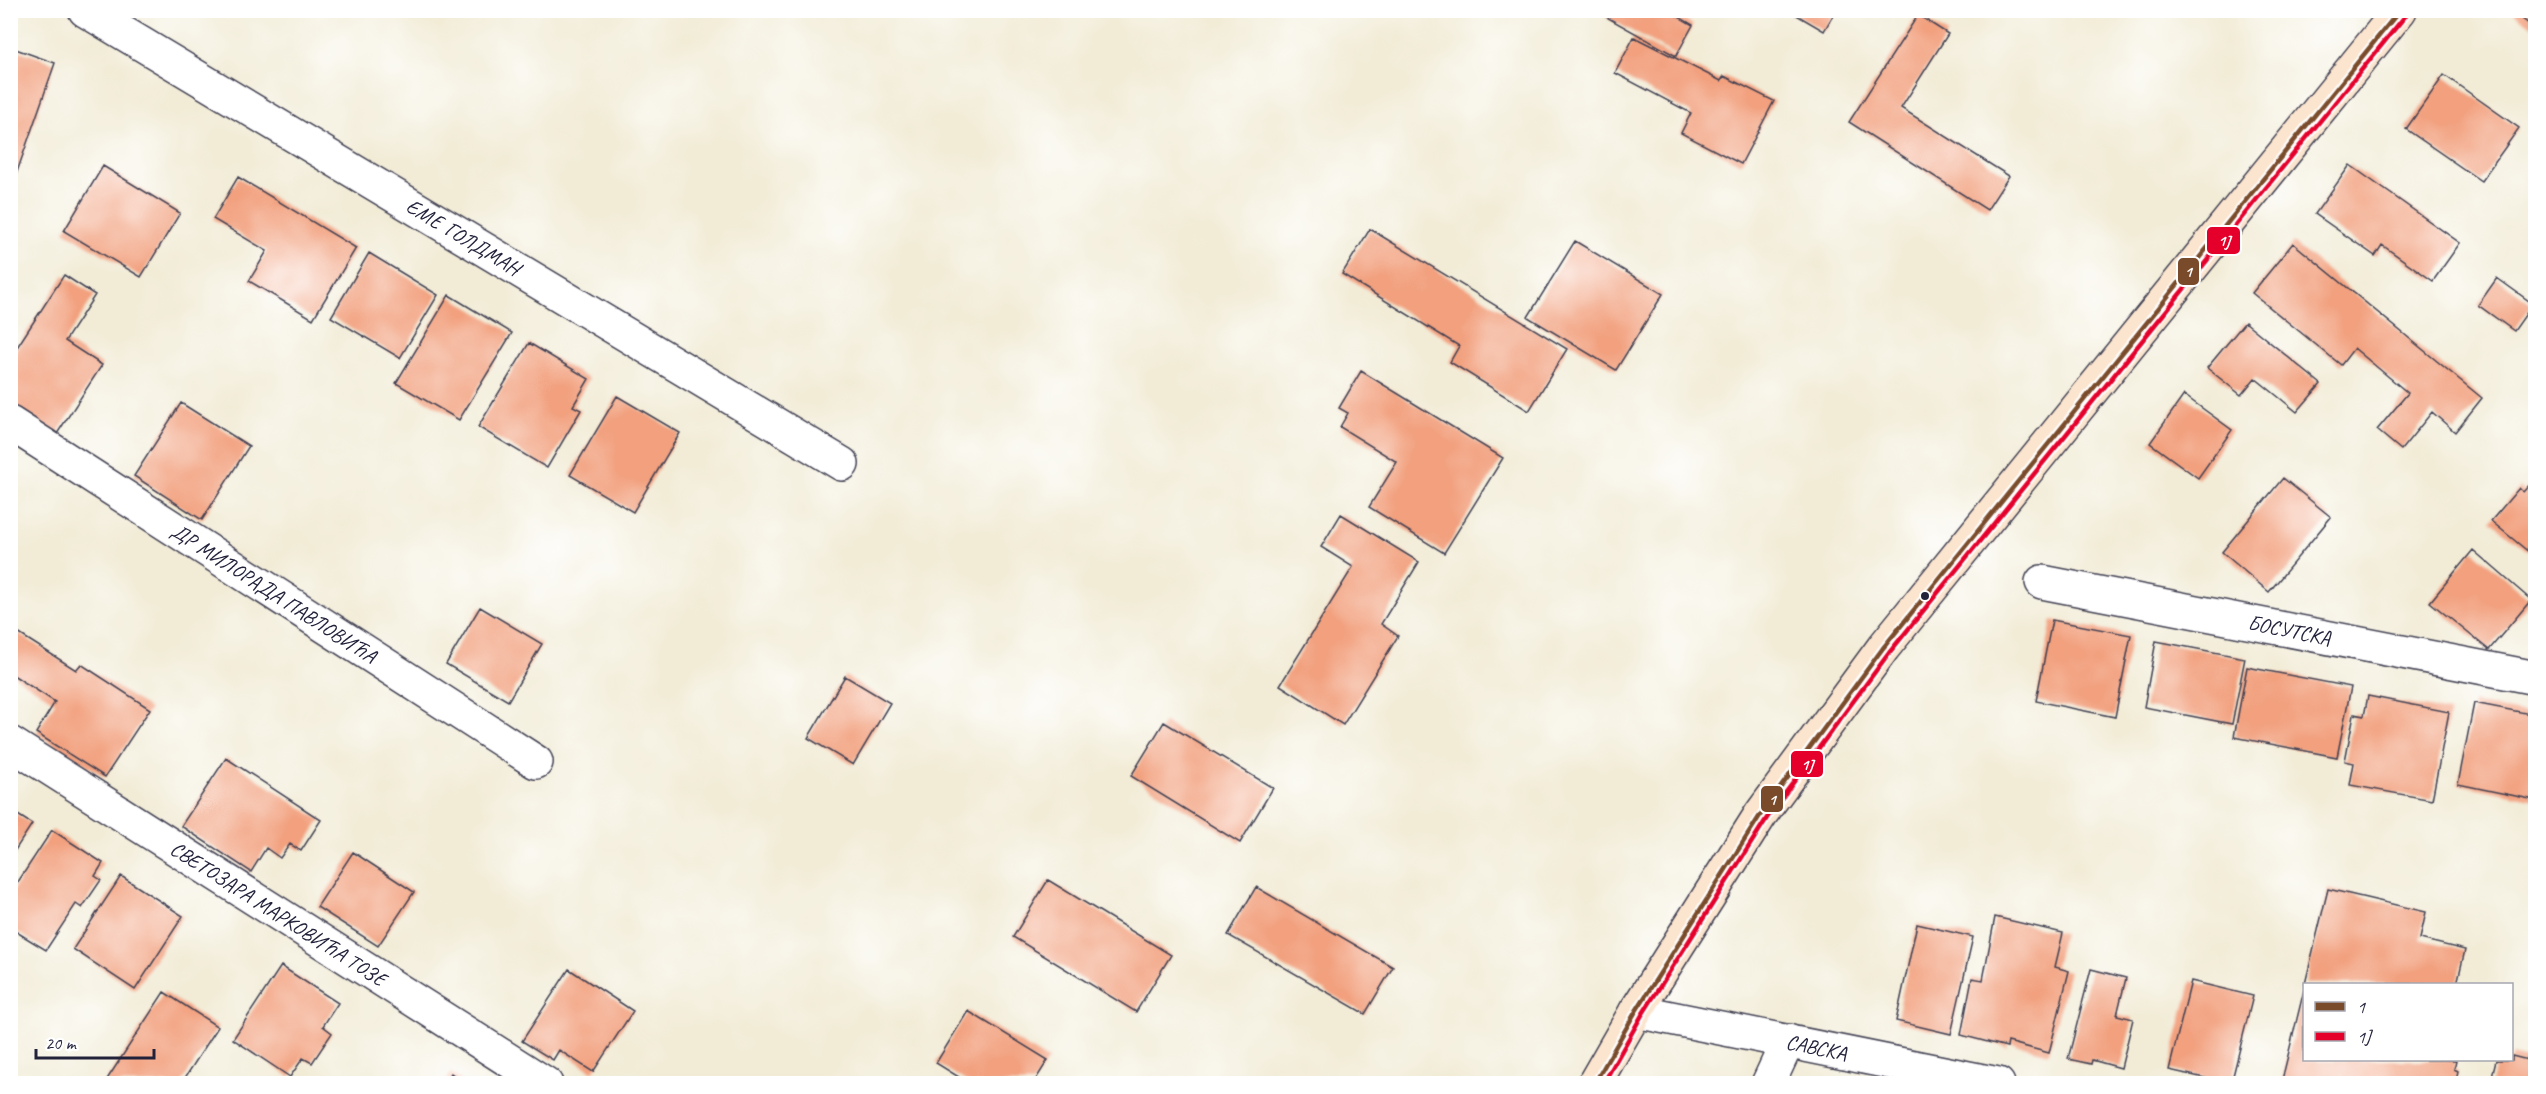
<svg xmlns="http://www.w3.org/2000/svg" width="2546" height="1094" viewBox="0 0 2546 1094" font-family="Caveat,sans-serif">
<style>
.building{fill:#f2a07e}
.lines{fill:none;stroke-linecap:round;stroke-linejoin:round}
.street-casing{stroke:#414052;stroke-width:36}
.secondary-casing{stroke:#414052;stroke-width:36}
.street{stroke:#fff;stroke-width:33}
.secondary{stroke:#fbe5cf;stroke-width:33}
.bus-1-casing{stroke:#fff;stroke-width:9}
.bus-2-casing{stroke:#fff;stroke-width:9}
.bus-1{stroke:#7a4b2a;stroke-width:4.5}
.bus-2{stroke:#e4002b;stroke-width:4.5}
.bus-dot{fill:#22223b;stroke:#fff;stroke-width:2}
.labels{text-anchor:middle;stroke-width:4.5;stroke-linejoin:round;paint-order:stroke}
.street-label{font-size:21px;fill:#22223b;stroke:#fff}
.line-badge{stroke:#fff;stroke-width:2}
.badge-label{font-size:16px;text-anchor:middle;font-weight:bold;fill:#fff}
</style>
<rect width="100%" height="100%" fill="#fff"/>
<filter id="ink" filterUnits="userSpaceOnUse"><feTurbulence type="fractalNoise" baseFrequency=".0167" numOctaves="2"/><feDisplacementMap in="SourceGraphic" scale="12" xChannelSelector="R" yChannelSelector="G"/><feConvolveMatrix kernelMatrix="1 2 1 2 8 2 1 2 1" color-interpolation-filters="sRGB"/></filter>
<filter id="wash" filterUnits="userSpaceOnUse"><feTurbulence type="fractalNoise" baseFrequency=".008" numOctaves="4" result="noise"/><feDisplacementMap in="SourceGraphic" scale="24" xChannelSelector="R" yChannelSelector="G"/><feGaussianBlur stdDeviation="1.35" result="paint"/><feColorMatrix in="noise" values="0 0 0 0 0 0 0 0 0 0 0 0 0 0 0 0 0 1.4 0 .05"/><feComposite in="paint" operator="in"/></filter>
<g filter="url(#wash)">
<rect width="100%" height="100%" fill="#f2ecd7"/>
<g id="blocks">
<!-- building -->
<path class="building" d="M1603,10h64l26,15 -17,31 -75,-42z
M1788,10h48l-12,21z
M2510,10h26v19z
M1918,15l30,19 -47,74 108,68 -22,34 -138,-88z
M1634,37l87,44 3,-5 50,25 -33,63 -60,-31 10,-20 -76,-40z
M10,47l45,16 -44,126h-1z
M2444,75l75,53 -38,53 -75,-52z
M2350,165l110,78 -27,38 -51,-36 -7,11 -60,-42z
M103,166l77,47 -39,64 -77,-46z
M238,177l118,71 -43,71 -64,-38 18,-30 -54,-32z
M1370,229l197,120 -38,62 -79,-49 9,-16 -117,-72z
M1575,241l88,53 -47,76 -88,-53z
M2293,243l189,155 -27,34 -23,-20 -31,38 -24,-20 31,-37 -54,-45 -13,17 -89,-72z
M369,253l69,42 -38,63 -69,-41z
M64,275l31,20 -30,46 37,24 -47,72 -45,-29v-50z
M2497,278l36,26 -19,27 -36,-26z
M449,295l63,38 -53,87 -63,-37z
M2245,322l76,62 -24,28 -42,-34 -14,17 -34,-27z
M529,343l60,36 -16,27 8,4 -34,58 -69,-41z
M1361,371l142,87 -59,95 -75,-46 28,-45 -57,-35 8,-14 -9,-5z
M2184,395l48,35 -34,48 -48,-35z
M617,396l63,37 -47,79 -63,-37z
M181,403l68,43 -47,74 -68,-44z
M2283,478l48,39 -62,75 -47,-40z
M2536,478v80l-45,-37 28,-33 4,4z
M1341,514l78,48 -38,62 17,12 -55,89 -63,-40 73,-118 -32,-20z
M2473,550l58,50 -42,50 -59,-48z
M480,607l62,37 -34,57 -62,-37z
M2052,620l79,15 -16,82 -79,-16z
M10,628l66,42 5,-6 69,45 -45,68 -69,-44 19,-31 -45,-29z
M2156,641l89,17 -13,66 -88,-17z
M2247,667l104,20 -14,70 -103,-20z
M845,676l45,27 -37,62 -45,-27z
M2368,696l81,16 -17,88 -82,-15 4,-22 -9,-2 9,-47 10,2z
M2474,703l62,12 -1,85 -77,-16z
M1164,722l109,66 -33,55 -109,-67z
M226,758l95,62 -20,31 -11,-7 -10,14 -14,-10 -15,24 -70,-46z
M10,810l22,14 -22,34z
M52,830l51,33 -8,13 6,4 -19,28 -6,-4 -30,46 -36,-22v-34z
M353,852l61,40 -36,54 -61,-39z
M121,876l62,40 -48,74 -62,-41z
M1048,880l123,75 -35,57 -123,-75z
M1256,887l137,80 -28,47 -137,-79z
M2328,889l98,23 -6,27 45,11 -8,34h-152z
M1995,917l68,16 -8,34 14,4 -20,82 -41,-11 -1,5 -46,-12 11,-57 11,2z
M1917,924l56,13 -22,97 -55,-13z
M281,966l57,37 -15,23 9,7 -20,30 -9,-5 -13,19 -57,-38z
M569,969l64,42 -40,61 -34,-22 -6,10 -31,-19z
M2091,969l35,9 -9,37 16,4 -12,49 -29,-8 -1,4 -23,-5z
M2191,981l62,15 -22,88 -62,-14z
M2304,990v70h152l-2,9 4,2 -3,13h-174z
M164,992l54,35 -37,57h-72l-3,-3z
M968,1011l80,49 -15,24h-63l-34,-21z
M2512,1056l24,6v22h-46l6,-24h16z
M451,1073l15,11h-21z"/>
</g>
</g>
<g filter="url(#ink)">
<use href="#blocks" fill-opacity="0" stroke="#414052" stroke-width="1.5"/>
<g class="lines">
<defs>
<g id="street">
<path id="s1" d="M85,10l757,454"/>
<path id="s2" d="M10,423l526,339"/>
<path id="s3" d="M2042,582l494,96"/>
<path id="s4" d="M10,743l536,341"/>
<path id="s5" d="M1636,1011l362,73"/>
<path d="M1768,1084l20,-43"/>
</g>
<path id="secondary" d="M1594,1084l42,-73 125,-197 122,-166 517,-638"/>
</defs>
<!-- street casing -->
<use href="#street" class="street-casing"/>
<!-- secondary casing -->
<use href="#secondary" class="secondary-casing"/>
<!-- street -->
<use href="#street" class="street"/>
<!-- secondary -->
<use href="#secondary" class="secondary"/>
<defs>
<path id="bus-1" d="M1594,1084l42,-73 125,-197 122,-166 517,-638"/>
<path id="bus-2" d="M1603,1084l39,-69 125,-197 122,-165 517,-638"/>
</defs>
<!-- bus-1 casing -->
<use href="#bus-1" class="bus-1-casing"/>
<!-- bus-2 casing -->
<use href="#bus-2" class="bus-2-casing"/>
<!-- bus-1 -->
<use href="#bus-1" class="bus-1"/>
<!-- bus-2 -->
<use href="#bus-2" class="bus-2"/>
</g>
</g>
<!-- markers -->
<circle class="bus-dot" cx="1925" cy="596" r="5"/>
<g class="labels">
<!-- street labels -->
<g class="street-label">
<text dy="7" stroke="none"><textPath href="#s1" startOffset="441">ЕМЕ ГОЛДМАН</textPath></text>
<text dy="7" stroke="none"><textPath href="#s2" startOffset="314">ДР МИЛОРАДА ПАВЛОВИЋА</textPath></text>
<text dy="7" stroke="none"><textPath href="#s3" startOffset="252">БОСУТСКА</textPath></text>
<text dy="7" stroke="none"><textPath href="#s4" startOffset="318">СВЕТОЗАРА МАРКОВИЋА ТОЗЕ</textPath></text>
<text dy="7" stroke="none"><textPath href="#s5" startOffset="184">САВСКА</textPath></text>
</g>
</g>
<g class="line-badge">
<rect x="2206" y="226" width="35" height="29" rx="6" fill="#e4002b"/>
<rect x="2177" y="257" width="23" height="29" rx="6" fill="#7a4b2a"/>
<rect x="1790" y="750" width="34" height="28" rx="6" fill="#e4002b"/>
<rect x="1760" y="785" width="24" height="28" rx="6" fill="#7a4b2a"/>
</g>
<g class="badge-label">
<text x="2224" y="246">1J</text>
<text x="2188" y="277">1</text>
<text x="1807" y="770">1J</text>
<text x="1772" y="805">1</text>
</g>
<!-- margin -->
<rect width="2546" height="1094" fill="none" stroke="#fff" stroke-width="36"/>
<!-- legend -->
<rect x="2303" y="983" width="210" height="78" fill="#ffffff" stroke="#a7a7b1" stroke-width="1.5"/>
<rect x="2315" y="1002" width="30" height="9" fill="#7a4b2a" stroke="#a7a7b1" stroke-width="1.5"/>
<text x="2357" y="1013" font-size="18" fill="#22223b">1</text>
<rect x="2315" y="1032" width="30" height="9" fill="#e4002b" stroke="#a7a7b1" stroke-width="1.5"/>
<text x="2357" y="1043" font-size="18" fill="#22223b">1J</text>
<!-- scale -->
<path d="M36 1049v9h118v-9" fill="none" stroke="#22223b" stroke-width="3"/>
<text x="45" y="1049" font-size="18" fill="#22223b" stroke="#ffffff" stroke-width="4.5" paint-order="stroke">20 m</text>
</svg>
